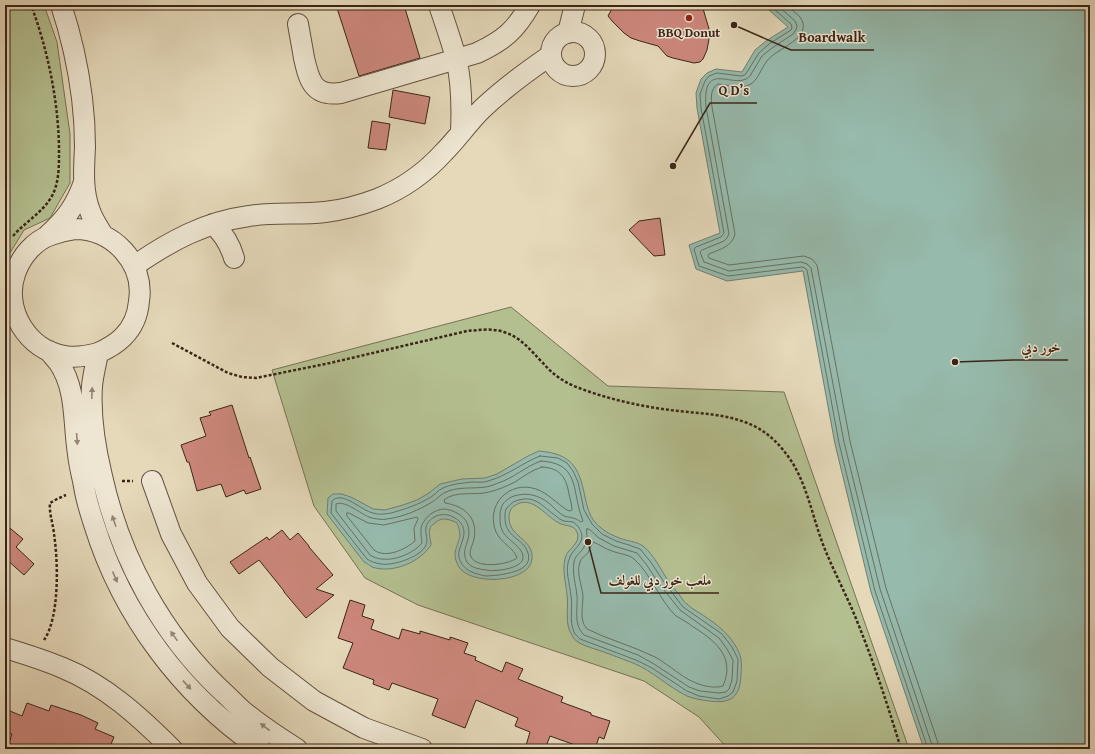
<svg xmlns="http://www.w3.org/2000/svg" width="1095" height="754" viewBox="0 0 1095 754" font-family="'Gentium Book Plus',Amiri,serif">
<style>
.green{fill:#b4bf90;stroke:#777254}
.water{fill:#96baac;stroke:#717e70}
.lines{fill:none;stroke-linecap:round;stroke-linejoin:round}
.shore{stroke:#687062;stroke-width:1}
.building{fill:#cd887d;stroke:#3a2517}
.minor-casing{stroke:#655240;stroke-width:22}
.path{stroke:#3a2517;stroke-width:2.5;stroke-dasharray:3 2;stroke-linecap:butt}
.minor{stroke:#eee6d2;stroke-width:20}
.oneway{fill:#948674}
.poi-dot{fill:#8f2418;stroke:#eee6d2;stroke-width:1.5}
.labels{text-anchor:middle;stroke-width:3;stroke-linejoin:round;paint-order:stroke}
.poi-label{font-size:13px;font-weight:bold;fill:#3a2517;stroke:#eee6d2}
.leader{fill:none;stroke:#3a2517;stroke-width:1.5}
.callout-dot{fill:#3a2517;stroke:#eee6d2;stroke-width:1.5}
.callout-label{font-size:14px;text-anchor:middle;font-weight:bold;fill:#3a2517;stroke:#eee6d2;stroke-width:3;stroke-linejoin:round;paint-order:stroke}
</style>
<rect width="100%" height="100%" fill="#e5d9ba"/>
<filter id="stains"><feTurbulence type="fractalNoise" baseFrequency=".005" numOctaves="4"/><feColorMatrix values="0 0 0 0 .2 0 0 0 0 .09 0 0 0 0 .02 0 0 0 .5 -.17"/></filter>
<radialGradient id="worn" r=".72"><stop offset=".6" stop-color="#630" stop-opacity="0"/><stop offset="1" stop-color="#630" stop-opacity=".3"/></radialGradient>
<!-- green -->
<path class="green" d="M5,5h39l13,37 13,92v49l-20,35 -26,12 -14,23 -5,5z
M511,307l97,79 176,6 125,357h-181l-29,-32 -55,-36 -226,-76 -53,-27 -51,-72 -42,-136z"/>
<!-- water -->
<path class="water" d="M767,5h323v744h-166l-53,-157 -36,-148 -32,-173 -76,10 -31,-12 -7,-24 31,-12 -23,-125 -1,-15 5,-14 6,-6 9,-4 26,3 13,-22 11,-9 22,-14 -19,-17z
M539,451c33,3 40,16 46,46 2,9 4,18 10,25 6,7 14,12 22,15 8,4 19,4 26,9 11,9 17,22 24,33 4,6 9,12 14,18 2,3 3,5 6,7 3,3 7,6 11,8 14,9 28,18 37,33 7,11 7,17 6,30 -1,22 -10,29 -32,26 -8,-1 -14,-2 -22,-5 -19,-9 -34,-25 -54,-33 -13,-5 -26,-10 -38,-14 -6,-2 -13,-4 -17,-7 -3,-2 -5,-4 -6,-7 -8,-11 -3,-27 -5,-40 -1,-12 -5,-24 -2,-36 1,-7 6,-9 10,-15 4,-5 4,-11 -1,-16 -4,-3 -8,-2 -13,-4 -15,-6 -28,-31 -47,-18 -4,3 -5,7 -5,12 0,19 25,21 23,41 -2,24 -61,27 -73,8 -8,-14 -2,-18 1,-31 0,-4 -1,-9 -3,-13 -8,-4 -16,-7 -23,1 -2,1 -4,3 -4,5 -2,4 1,11 1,16 -11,17 -38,29 -59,22 -2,-1 -5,-4 -8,-5l-37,-48 1,-16 5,-4h9l11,4 20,11 12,1 18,-5 14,-5 12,-7 11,-9 22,-5 23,-1 12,-4 31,-18z"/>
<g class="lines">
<!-- shore -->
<path class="shore" d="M771,5l2,3 18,16 1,3 -1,3 -22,14 -10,9 -14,22 -4,1 -24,-3 -8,3 -4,5 -5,13 1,14 23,125 -3,4 -25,10 -2,2 5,17 29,10 74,-9 3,1 2,2 32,173 36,148 53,158
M777,5l18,16 2,5 -1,4 -3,4 -21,14 -10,8 -12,20c-15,16 -48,-19 -44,31l23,127 -2,4 -3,3 -22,9 -2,2 4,10 25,9 72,-9 6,2 4,4 33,174 36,147 52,156 1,4
M786,5c5,4 10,8 14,12 15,21 -24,31 -33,44 -6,7 -9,20 -18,24 -9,4 -21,0 -31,-1 -8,5 -7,14 -6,23l23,127c-3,13 -15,15 -26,20l-1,2 1,2 20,7 75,-9 8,3 5,6 33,176 36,147 52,155 1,6
M540,456l18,2 9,5 6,8 5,11 6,28 8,14 10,10 14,7 13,4 11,4 10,12 14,21 19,25 39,27 10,13 6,12 -1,22 -4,11 -5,4 -9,3 -20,-3 -12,-5 -35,-23 -16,-8 -56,-21c-2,-2 -5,-5 -6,-7 -5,-11 -1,-25 -3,-36 -1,-12 -7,-27 -1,-39 3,-8 11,-11 12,-20 0,-6 -4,-12 -9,-15 -3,-1 -6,0 -9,-1 -3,-1 -6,-3 -8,-5 -12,-8 -20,-21 -37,-16 -5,1 -8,3 -12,8 -2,2 -2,5 -2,8 -1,22 18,21 23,37 5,17 -18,20 -29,22 -4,0 -8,1 -12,1 -3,0 -6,-1 -9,-2 -11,-2 -21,-11 -19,-23 1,-4 3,-8 4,-12 3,-10 -1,-18 -10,-22 -5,-3 -12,-3 -17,-1 -18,10 -6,20 -10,29 -5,12 -33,21 -45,19 -6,-1 -9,-2 -14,-5l-36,-46 1,-12c10,-11 30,10 41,12 5,2 12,1 18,0 14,-4 27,-8 40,-16 4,-2 7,-7 12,-9 8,-4 20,-5 30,-6 5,0 10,1 15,-1 19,-5 34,-18 52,-25z
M541,461c34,2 32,22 38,48 1,4 3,8 4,12l-2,1c-7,-5 -10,-4 -17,-6 -5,-3 -10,-8 -14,-12 -11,-9 -23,-12 -36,-8 -6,2 -12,7 -13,13 -1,2 -1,6 -1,9 0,3 0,8 2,12 4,10 22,17 21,28 -1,11 -29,14 -37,12 -7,-1 -15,-2 -19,-8 -5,-9 -1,-15 1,-23 3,-11 -1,-21 -11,-26 -4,-2 -9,-4 -14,-4 -7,1 -14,5 -18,11 -6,7 -4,14 -3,23 -11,13 -37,22 -52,12l-34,-44v-7c9,-4 25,10 33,13 5,2 13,3 18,2 16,-2 32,-9 45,-17 5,-3 8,-7 12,-9 13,-7 29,-4 42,-6 4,-1 8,-2 12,-4 16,-5 28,-17 43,-22z
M542,467c18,1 24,10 27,27 1,5 3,11 3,16l-2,1 -3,-1c-11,-7 -19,-17 -31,-21 -27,-9 -51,16 -40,43 5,11 19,17 21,26 -9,7 -44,12 -47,-4 0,-5 3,-10 4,-15 4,-21 -9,-33 -29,-36l-1,-3c12,-10 31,-4 45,-8 9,-2 18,-6 26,-10 9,-6 17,-12 27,-15z
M347,513h2l19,10 16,2 33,-8 1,2 -4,9 1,13c-9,8 -29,18 -41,9l-27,-34z
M587,529h2l10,9 15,8 23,7 9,11 14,21 20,25 39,28 8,11 6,11 -1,20 -3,9 -3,3 -7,1 -19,-2 -11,-4 -35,-23 -16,-9 -54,-20c-11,-11 -6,-25 -7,-39 -1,-11 -5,-22 -3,-34 1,-7 7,-9 10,-15 1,-3 3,-7 3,-9 0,-4 -1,-6 0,-9z
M593,542c6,2 12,7 19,9 7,3 16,3 22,8 17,15 26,42 42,57 5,3 11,6 16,10 22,14 44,30 31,60 -6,2 -15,1 -21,-1 -17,-4 -32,-20 -47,-28 -22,-11 -46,-17 -68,-28 -8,-8 -4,-23 -4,-33 -1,-11 -7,-23 -3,-34 1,-4 5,-6 8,-9 2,-4 3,-8 5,-11z"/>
</g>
<!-- building -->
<path class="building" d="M336,5h68l16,53 -61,18z
M614,5h88l7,24v10l-2,11 -4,9 -3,3 -6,1 -21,-5 -6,-2 -9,-10 -18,-5 -9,-3 -7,-5 -11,-11 -5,-6z
M393,90l37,7 -5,27 -36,-7z
M372,121l18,3 -4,26 -18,-2z
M660,218l5,37 -11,1 -25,-26 10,-9z
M232,405l17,53 1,-1 11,32 -15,5 -2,-4 -18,7 -5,-13 -24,7 -8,-29h-2l-6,-17 25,-9 -6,-18 11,-3 -2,-3z
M5,524l18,15 -7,8 18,17 -10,11 -18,-16h-1z
M282,530l8,10 8,-7 11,13v1l24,28 -17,14 18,6 -28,23 -22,-26v-1l-25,-31 -20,14 -9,-12 37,-25 2,3z
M350,600l15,5 -3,11 12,4 -3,9 28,10 3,-10 18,5v-3l30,9v-3l18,6 -4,10 12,4 -1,3 27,12 4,-10 17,7 -5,10 45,18 -2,5 30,11v2l19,6 -6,18 -5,-2 -4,12h-9l-36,-13 -5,13h-20l5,-17 -15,-6 3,-8 -42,-18 -11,28 -33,-13 6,-16 -46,-16 -3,7 -16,-6 1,-4 -31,-12 10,-25 -15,-5z
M27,703l22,8 2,-6 30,10 17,8 -3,6 19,8 -5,12h-102l5,-15 -7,-3v-22l17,7z"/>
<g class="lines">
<defs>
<path id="minor" d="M61,5c10,30 17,61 21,93 2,16 3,33 3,49 -1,21 -3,44 5,64 3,9 8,16 13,24
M439,5c6,18 12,35 17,53 6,24 6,50 5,74
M298,24c2,11 4,22 6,34 5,22 9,39 37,35l136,-40c27,-13 38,-22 53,-48
M551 54a22 22 0 1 1 44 0a22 22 0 1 1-44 0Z
M568,33l7,-28
M213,224c11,10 17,20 21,34
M48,235c18,-16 28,-30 36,-53
M134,266c36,-25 71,-44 115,-50 25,-4 51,-1 76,-4 18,-2 36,-7 52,-13 25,-10 49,-27 67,-47 13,-13 24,-29 38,-43 21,-20 44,-37 69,-54
M49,351c3,4 7,8 10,12 18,27 14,60 19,91 1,11 4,21 6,32 2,13 6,26 10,38 28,91 88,171 167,225
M98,353c-11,3 -21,5 -33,3 -38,-6 -62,-47 -50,-82 6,-18 19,-33 36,-39 8,-3 16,-5 24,-6 38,0 70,34 64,72 -1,13 -6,26 -16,36 -7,7 -16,12 -25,16 -2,11 -5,22 -6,33 -2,30 3,61 10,90 18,82 60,159 121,216 7,6 13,13 20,19 17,14 35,26 54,38
M152,481l19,53 26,49 33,45 40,39 44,34 50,27 58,21
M5,648c20,6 39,12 58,20 42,17 77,49 109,81"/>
</defs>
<!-- minor casing -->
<use href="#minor" class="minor-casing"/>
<!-- path -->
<path class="path" d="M13,236c13,-15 31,-24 40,-42 6,-13 6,-28 6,-42 0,-48 -11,-102 -28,-147
M172,343l56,30 14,4 14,1 74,-15 137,-32c12,-1 25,-3 37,1 18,6 26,18 39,31 9,11 22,20 36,25 29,11 60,18 91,22 29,4 59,3 86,17 15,8 26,20 36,35 16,26 21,57 32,85 10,25 23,49 33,74 17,42 31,85 44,128
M122,481h11
M44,640c16,-23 14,-80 10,-106 -1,-11 -5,-20 -4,-31l7,-4 9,-4"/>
<!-- minor -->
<use href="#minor" class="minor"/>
</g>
<!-- one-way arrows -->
<defs><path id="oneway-solid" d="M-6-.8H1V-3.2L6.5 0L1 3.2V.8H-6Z"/></defs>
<g class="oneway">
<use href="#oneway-solid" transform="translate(92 393) rotate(-88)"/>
<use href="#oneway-solid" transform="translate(77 439) rotate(86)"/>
<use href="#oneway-solid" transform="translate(114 521) rotate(-109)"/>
<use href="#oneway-solid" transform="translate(115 577) rotate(66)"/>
<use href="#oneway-solid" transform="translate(174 636) rotate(-126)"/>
<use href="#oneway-solid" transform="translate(187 685) rotate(47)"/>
<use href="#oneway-solid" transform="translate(265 727) rotate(-143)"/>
</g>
<!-- markers -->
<circle class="poi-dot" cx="689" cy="18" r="4"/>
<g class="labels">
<!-- poi labels -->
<g class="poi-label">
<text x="689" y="37">BBQ Donut</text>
</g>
</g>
<!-- callouts -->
<path class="leader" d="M734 25L791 50H874M673 166L710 103H757M955 362L1013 360H1068M588 542L601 593H719"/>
<g class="callout-dot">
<circle cx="734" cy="25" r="4"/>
<circle cx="673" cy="166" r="4"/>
<circle cx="955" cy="362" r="4"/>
<circle cx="588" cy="542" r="4"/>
</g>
<g class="callout-label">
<text x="832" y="42">Boardwalk</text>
<text x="734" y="95">Q D’s</text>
<text x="1041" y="352">خور دبي</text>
<text x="660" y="585">ملعب خور دبي للغولف</text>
</g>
<!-- margin -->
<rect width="1095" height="754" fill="none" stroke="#e5d9ba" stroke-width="20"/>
<rect x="6" y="6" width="1083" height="742" fill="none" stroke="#3a2517" stroke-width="2"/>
<rect x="10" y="10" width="1075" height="734" fill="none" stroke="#3a2517"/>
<rect width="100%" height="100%" filter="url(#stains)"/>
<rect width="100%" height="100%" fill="url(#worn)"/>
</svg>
